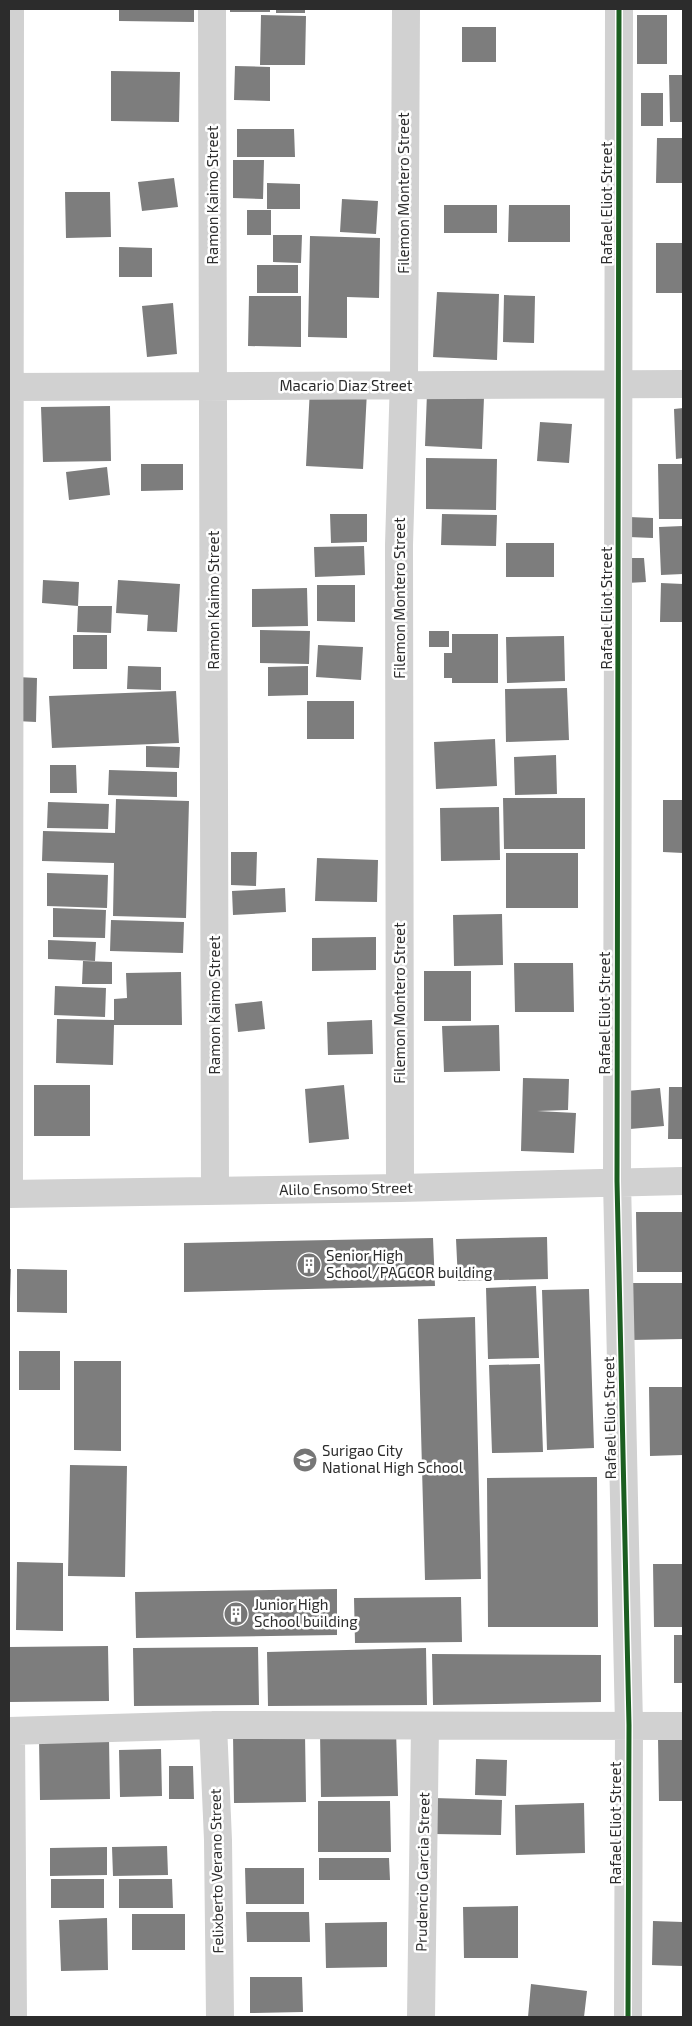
<svg xmlns="http://www.w3.org/2000/svg" width="692" height="2026" viewBox="0 0 692 2026" font-family="'Exo 2',sans-serif">
<style>
.building{fill:#7d7d7d}
.lines{fill:none;stroke-linecap:round;stroke-linejoin:round}
.street{stroke:#d1d1d1;stroke-width:28}
.cycleway-casing{stroke:#fff;stroke-width:8}
.cycleway{stroke:#1b5e20;stroke-width:5}
.labels{text-anchor:middle;stroke-width:5;stroke-linejoin:round;paint-order:stroke}
.street-label{font-size:15px;fill:#2c2c2c;stroke:#fff}
.poi-label{font-size:15px;fill:#2c2c2c;stroke:#fff;text-anchor:start}
</style>
<rect width="100%" height="100%" fill="#fff"/>
<!-- building -->
<path class="building" d="M119,9h75v13l-75,-1z
M230,9h40v3h-40z
M276,9h29v4h-29z
M261,15l45,1 -1,49h-45z
M637,15h30v49h-30z
M462,27h34v35h-34z
M235,66l35,1v34l-36,-1z
M111,71l69,1 -1,50 -68,-1z
M669,75h14v47h-13z
M641,93h22v33h-22z
M237,129h57l1,28h-58z
M657,138h26v45h-27z
M233,160h31l-1,39 -30,-1z
M174,178l4,29 -36,4 -4,-29z
M267,183l33,1v25h-33z
M65,192h45l1,45 -45,1z
M342,199l36,2 -2,33 -36,-2z
M444,205h53v28h-53z
M509,205h61v37h-62z
M247,210h24v25h-24z
M273,235h29l-1,28 -28,-1z
M310,236l70,2 -1,60 -32,-1v41l-39,-1z
M656,243h27v50h-27z
M119,247l33,1v29h-33z
M257,265h41v28h-41z
M437,292l62,2 -2,66 -64,-3z
M504,295l31,1 -1,47 -31,-1z
M249,296h52v51l-53,-1z
M173,303l4,51 -30,3 -5,-51z
M310,388l57,3 -4,78 -57,-3z
M427,393l57,4 -2,52 -57,-3z
M110,406l1,55 -68,1 -2,-55z
M683,408v50l-7,1 -2,-50z
M540,422l32,2 -3,39 -32,-2z
M426,458l71,1 -1,51 -70,-1z
M141,464h42v26l-42,1z
M658,464h25v55h-24z
M107,467l3,28 -41,5 -3,-28z
M330,514h37v28l-36,1z
M442,514l55,1 -1,31 -55,-1z
M629,517l24,1v20l-24,-1z
M683,526v48l-22,1 -2,-48z
M506,543h48v34h-48z
M364,546l1,29 -50,2 -1,-30z
M625,558h19l2,24 -20,1z
M43,580l36,2 -1,24h34l-1,27 -34,-1 1,-26 -36,-3z
M118,580l62,4 -3,48 -30,-1 1,-16 -32,-2z
M661,583l22,1v38h-23z
M317,585h38v37l-38,-1z
M307,588l1,38 -56,1v-38z
M260,630l50,1 -1,33 -49,-1z
M429,631h20v16h-20z
M452,634h46v49h-46v-5h-8v-25h8z
M73,635h34v34h-34z
M564,636l1,45 -58,2 -1,-46z
M318,645l45,2 -2,33 -45,-3z
M128,666l33,1v23l-34,-1z
M308,666v29l-40,1v-29z
M17,677l20,1 -1,44 -20,-1z
M567,688l2,52 -63,2 -1,-53z
M176,691l3,52 -127,5 -3,-52z
M307,701h47v38h-47z
M495,739l2,47 -61,3 -2,-47z
M146,746l34,1 -1,21 -33,-1z
M556,755l1,39 -42,1 -1,-38z
M50,765h26l1,28h-27z
M109,770l68,2v25l-69,-2z
M503,798h82v51h-81z
M116,799l73,2 -3,117 -73,-2 1,-53 -72,-2 1,-30 72,2z
M663,800h20v53l-20,-1z
M48,802l61,2 -1,25 -61,-1z
M499,807l1,53 -59,1 -1,-53z
M231,852h26l-1,34 -25,-1z
M506,853h72v55h-72z
M317,858l61,2 -1,42 -62,-1z
M47,873l61,2 -1,33 -60,-2z
M285,888l1,24 -53,3 -1,-24z
M53,908l53,2 -1,28 -52,-1z
M502,914l1,51 -49,1 -1,-51z
M111,920l73,2 -1,31 -73,-2z
M376,937v33l-64,1v-33z
M48,940l48,2 -1,19 -47,-2z
M83,961l29,1v22h-30z
M514,963h59l1,49h-59z
M424,971h47v50h-47z
M181,972l1,53h-68l-1,40 -57,-2 1,-44 57,1v-21l13,-1 -1,-25z
M55,986l51,2 -1,29 -51,-2z
M262,1001l3,28 -27,3 -3,-28z
M372,1020l1,34 -45,1 -1,-33z
M499,1025l1,46 -56,1 -2,-46z
M523,1078l46,1 -1,31 -31,1 39,2 -2,40 -53,-2z
M34,1085h56v51h-56z
M344,1085l5,54 -40,4 -4,-54z
M669,1087h14v52h-15z
M660,1088l4,38 -34,3 -3,-38z
M636,1212h47v60h-46z
M547,1237l1,42 -90,2 -2,-42z
M433,1238l2,48 -251,6v-49z
M9,1269h2l-1,30h-1z
M17,1269l50,1v43l-50,-1z
M630,1283h53v56l-52,1z
M536,1286l3,72 -51,1 -2,-71z
M589,1289l5,159 -47,2 -5,-160z
M475,1317l6,262 -56,1 -7,-261z
M19,1351h41v39h-41z
M74,1361h47v90l-47,-1z
M540,1364l3,88 -51,1 -3,-88z
M649,1387h34v68l-33,1z
M70,1465l57,1 -2,111 -57,-1z
M597,1477l1,150h-110l-1,-149z
M17,1562l46,1v68l-47,-1z
M653,1564h30v63h-29z
M337,1589v46l-201,3 -1,-46z
M461,1597l1,45 -107,1 -1,-45z
M674,1635h9v48h-9z
M108,1646l1,55 -100,1v-55z
M258,1647l1,58 -125,1 -1,-58z
M426,1648l1,57 -159,1 -1,-54z
M432,1654l169,1v47l-168,3z
M396,1730l2,66 -77,1 -1,-66z
M305,1733l1,69 -72,1 -1,-69z
M658,1738h25v63h-24z
M39,1739h70l1,60 -70,1z
M161,1749l1,47 -42,1 -1,-47z
M476,1759l31,1 -1,36 -31,-1z
M169,1766h24l1,33h-25z
M434,1798l68,2 -1,35 -68,-1z
M318,1801h72l1,51h-73z
M584,1803l1,50 -69,2 -1,-50z
M167,1846l1,29 -55,1 -1,-29z
M107,1847v28l-57,1v-28z
M319,1858h70l1,22h-71z
M245,1868h59v36h-58z
M51,1879h53v29h-53z
M119,1879h53l1,29h-54z
M518,1906v52h-54l-1,-51z
M246,1912h63l1,30h-63z
M132,1914h53v36h-53z
M107,1918l1,52 -47,1 -2,-51z
M653,1921l30,1v44l-31,-1z
M387,1922v45l-61,1 -1,-45z
M250,1977h52l1,35 -53,1z
M531,1984l56,7 -3,26h-56z"/>
<g class="lines">
<!-- street -->
<path class="street" d="M212,9l3,1181
M619,9l-2,1172 12,544 -1,292
M9,387l674,-3
M400,1188l-1,-643 5,-168 2,-368
M9,1194l1,-1185
M9,1194l391,-6 283,-7
M213,1725l5,115 2,177
M9,1731l204,-6 470,1
M11,1732l2,285
M421,2017l4,-291"/>
<defs>
<path id="cycleway" d="M619,9l-2,1172 12,544 -1,292"/>
</defs>
<!-- cycleway casing -->
<use href="#cycleway" class="cycleway-casing"/>
<!-- cycleway -->
<use href="#cycleway" class="cycleway"/>
</g>
<!-- icons -->
<defs>
<symbol id="building-disc" viewBox="-11 -11 22 22"><circle r="9.5" fill="#767676" stroke="#fff"/><path d="M-4-6H4V6H1V3H-1V6H-4ZM-2.5-4.3h1.7v1.8h-1.7ZM.8-4.3h1.7v1.8H.8ZM-2.5-1h1.7V.8h-1.7ZM.8-1h1.7V.8H.8Z" fill="#fff"/></symbol>
<symbol id="school-disc" viewBox="-11 -11 22 22"><circle r="9.5" fill="#767676" stroke="#fff"/><path d="M0-5L7-2L0 1L-7-2ZM-4 1L0 2.5L4 1V4Q0 6-4 4Z" fill="#fff"/></symbol>
</defs>
<g fill-rule="evenodd">
<use href="#building-disc" x="295" y="1251" width="28" height="28"/>
<use href="#school-disc" x="291" y="1446" width="28" height="28"/>
<use href="#building-disc" x="222" y="1600" width="28" height="28"/>
</g>
<g class="labels">
<!-- street labels -->
<g class="street-label">
<text transform="translate(404 193) rotate(-90)" y="5">Filemon Montero Street</text>
<text transform="translate(213 195) rotate(-90)" y="5">Ramon Kaimo Street</text>
<text transform="translate(607 203) rotate(-90)" y="5">Rafael Eliot Street</text>
<text x="346" y="391">Macario Diaz Street</text>
<text transform="translate(400 598) rotate(-90)" y="5">Filemon Montero Street</text>
<text transform="translate(214 600) rotate(-90)" y="5">Ramon Kaimo Street</text>
<text transform="translate(607 608) rotate(-90)" y="5">Rafael Eliot Street</text>
<text transform="translate(400 1003) rotate(-90)" y="5">Filemon Montero Street</text>
<text transform="translate(215 1005) rotate(-90)" y="5">Ramon Kaimo Street</text>
<text transform="translate(605 1013) rotate(-90)" y="5">Rafael Eliot Street</text>
<text transform="translate(346 1189) rotate(-1)" y="5">Alilo Ensomo Street</text>
<text transform="translate(610 1418) rotate(-91)" y="5">Rafael Eliot Street</text>
<text transform="translate(616 1823) rotate(-90)" y="5">Rafael Eliot Street</text>
<text transform="translate(217 1871) rotate(-91)" y="5">Felixberto Verano Street</text>
<text transform="translate(423 1872) rotate(-89)" y="5">Prudencio Garcia Street</text>
</g>
<!-- poi labels -->
<g class="poi-label">
<text x="326" y="1261">Senior High<tspan x="326" dy="17">School/PAGCOR building</tspan></text>
<text x="322" y="1456">Surigao City<tspan x="322" dy="17">National High School</tspan></text>
<text x="254" y="1610">Junior High<tspan x="254" dy="17">School building</tspan></text>
</g>
</g>
<!-- border -->
<rect width="692" height="2026" fill="none" stroke="#2c2c2c" stroke-width="20"/>
</svg>
